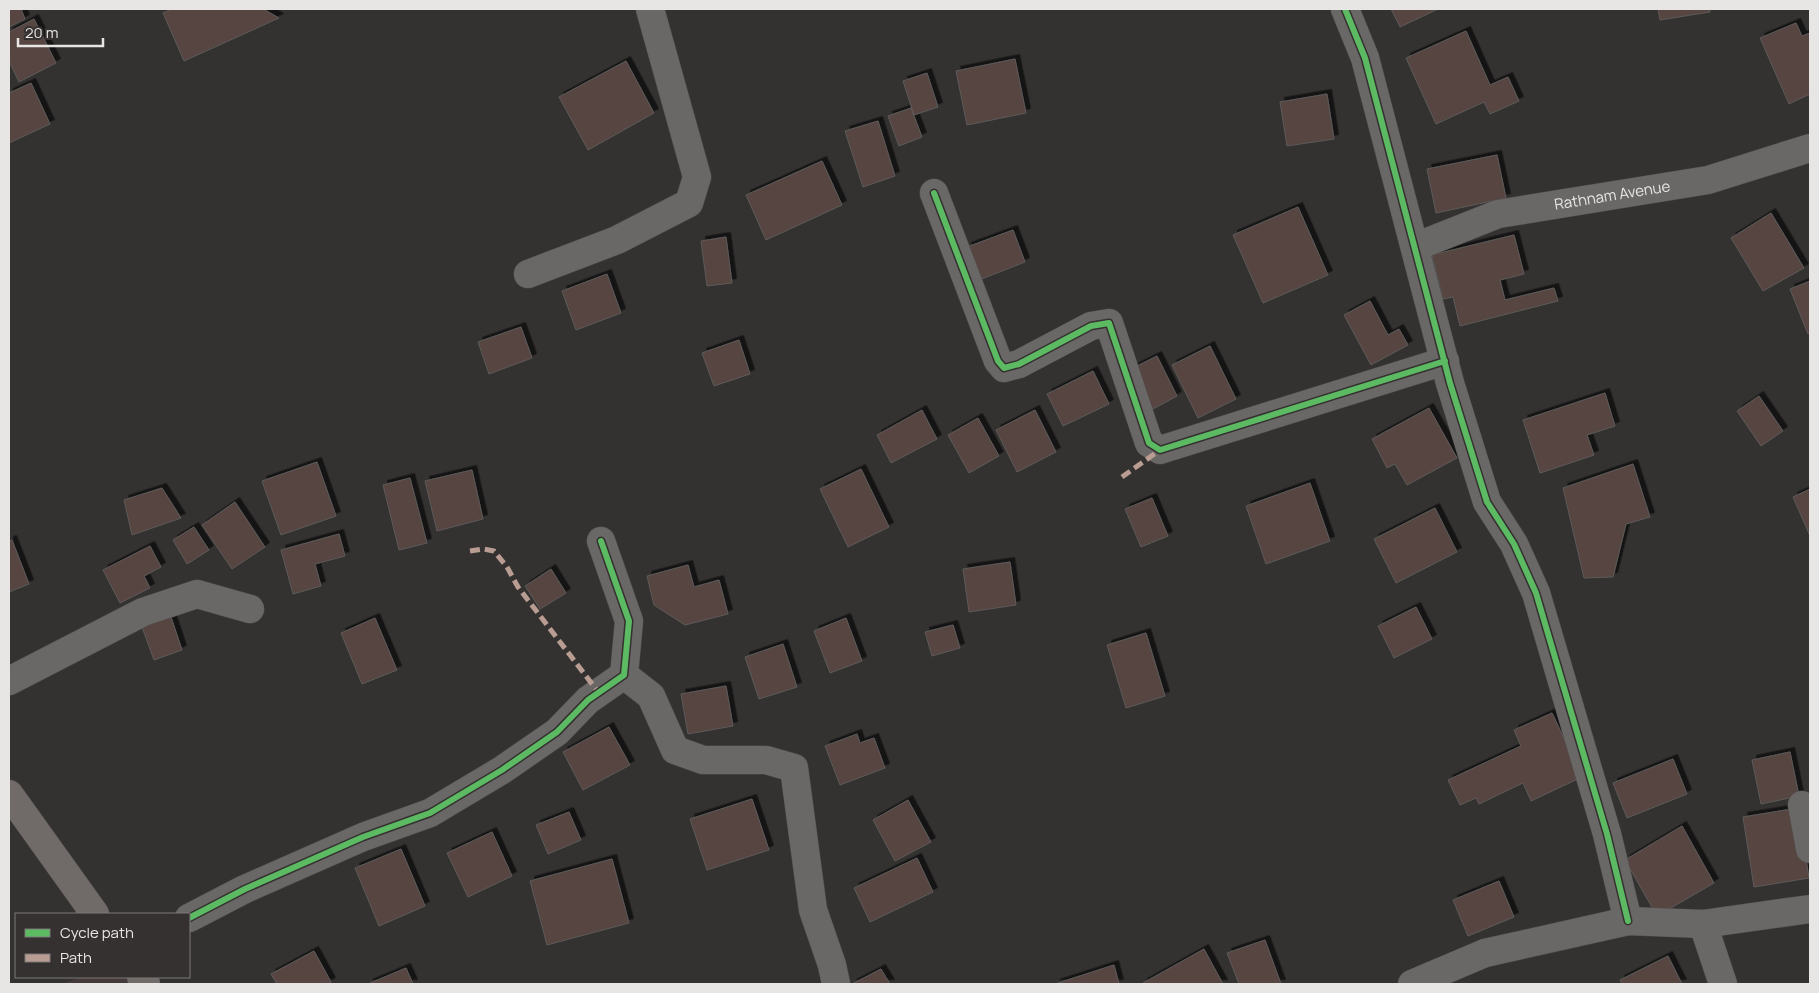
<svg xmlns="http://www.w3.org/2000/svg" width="1819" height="993" viewBox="0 0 1819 993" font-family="Manrope,sans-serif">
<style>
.built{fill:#423938}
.building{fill:#564440;stroke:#5d5b5a;filter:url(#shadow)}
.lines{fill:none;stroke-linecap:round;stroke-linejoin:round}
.minor-casing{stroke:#514f4e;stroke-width:29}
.major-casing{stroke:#514f4e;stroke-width:29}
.minor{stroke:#6a6867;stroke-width:28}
.major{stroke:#706a68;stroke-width:28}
.quiet{stroke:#b99d93;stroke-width:5;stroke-dasharray:10 5;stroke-linecap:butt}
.cycleway-casing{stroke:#353130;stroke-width:9}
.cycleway{stroke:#5cba63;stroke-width:6}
.labels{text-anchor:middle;stroke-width:5;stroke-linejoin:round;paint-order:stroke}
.street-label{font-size:15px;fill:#e8e5e5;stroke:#353130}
</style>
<defs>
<filter id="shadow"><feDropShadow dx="4.5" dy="-4.5" stdDeviation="0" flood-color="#0009"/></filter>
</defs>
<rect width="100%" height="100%" fill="#343231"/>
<!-- built -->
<path class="built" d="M80,977h61l5,7h-83z"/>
<!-- building -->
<path class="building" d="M9,9h12l4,10 -16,8z
M172,9h91l16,9 -95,43 -21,-48z
M1391,9h47l-38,18z
M1658,9h52v3l-50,8z
M34,19l22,44 -37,19 -10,-21v-29z
M1796,23l6,13 8,-3v61l-21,10 -29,-66z
M1466,31l24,54 18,-8 11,24 -29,13 -6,-12 -48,22 -30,-66z
M1015,59l11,54 -59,12 -11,-54z
M626,61l28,52 -66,37 -29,-53z
M927,73l11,34 -24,8 -11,-34z
M31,83l19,41 -41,19v-50z
M1327,94l7,45 -47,7 -7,-44z
M911,108l11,29 -23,9 -11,-30z
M878,121l17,55 -32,11 -18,-56z
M1497,155l9,43 -70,15 -9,-44z
M822,161l20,44 -76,35 -20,-45z
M1298,207l30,68 -65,28 -30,-68z
M1771,213l33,55 -41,23 -32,-53z
M1013,230l12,32 -46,18 -12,-33z
M1514,235l10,39 -24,6 5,20 49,-12 4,13 -98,25 -7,-29 -10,2 -11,-44z
M726,237l6,46 -25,3 -6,-45z
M607,274l14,39 -45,17 -14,-39z
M1810,281v52l-2,1 -18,-45z
M1370,301l18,34 11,-6 9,16 -37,20 -27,-50z
M521,327l11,31 -43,16 -11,-32z
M739,340l11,34 -36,12 -12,-33z
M1210,346l26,53 -38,19 -26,-53z
M1157,356l20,40 -24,13 -20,-41z
M1093,371l16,33 -46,22 -16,-32z
M1605,393l10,33 -28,9 7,20 -54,18 -17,-53z
M1759,396l24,35 -22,15 -24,-35z
M1429,408l28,50 -50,27 -12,-21 -8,4 -15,-29z
M922,410l15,29 -46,24 -14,-28z
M1035,410l21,42 -39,20 -21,-42z
M978,418l21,38 -30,17 -21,-38z
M317,462l19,54 -55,19 -19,-54z
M1633,464l17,53 -24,7 -13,53 -29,1 -21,-90z
M861,469l28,58 -41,20 -28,-58z
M472,470l11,49 -46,12 -12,-50z
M410,478l17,65 -28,7 -16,-65z
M1310,483l20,58 -64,23 -20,-58z
M162,488l19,30 -49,17 -8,-35z
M1810,489v47l-17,-39z
M1152,498l16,38 -27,11 -16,-38z
M235,502l30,45 -33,22 -30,-44z
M1435,508l22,44 -61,31 -22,-44z
M194,527l15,23 -22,14 -14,-24z
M339,534l6,22 -30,8 6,22 -28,8 -12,-44z
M12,540l17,44 -20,8v-51z
M150,546l11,21 -17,9 6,12 -30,15 -17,-33z
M1010,562l6,43 -47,7 -6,-43z
M688,565l6,22 25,-7 9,34 -43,11 -31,-20 -7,-29z
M551,569l15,24 -26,16 -15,-23z
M1416,607l16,32 -38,19 -16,-32z
M171,617l11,33 -28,10 -12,-33z
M375,618l22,52 -35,14 -21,-51z
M846,618l16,43 -32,12 -16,-42z
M953,625l7,23 -28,8 -7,-24z
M1146,633l19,63 -39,12 -19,-63z
M783,644l14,43 -38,12 -14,-42z
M726,686l7,40 -45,8 -7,-40z
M1552,713l30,64 -51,24 -8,-18 -44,21 -3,-6 -16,7 -12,-25 73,-34 -7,-16z
M609,727l21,38 -47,25 -20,-38z
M857,734l3,9 14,-5 11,30 -45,17 -15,-39z
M1790,752l9,44 -38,8 -9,-44z
M1673,759l14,35 -60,24 -14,-35z
M752,799l17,51 -62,20 -17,-51z
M908,800l23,42 -36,19 -22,-41z
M1798,808l11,70 -55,9 -11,-70z
M569,812l12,28 -33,14 -12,-29z
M1682,826l32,57 -57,33 -32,-56z
M492,832l20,44 -44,21 -21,-44z
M401,849l24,57 -46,20 -24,-58z
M917,858l16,34 -63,30 -16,-34z
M612,859l17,64 -82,22 -17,-64z
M1499,881l15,36 -46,19 -15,-36z
M1265,940l16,44h-42l-12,-31z
M1204,949l19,35h-80v-1z
M314,951l17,31 -4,2h-50l-6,-10z
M1668,956l14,28h-60l-2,-4z
M1114,965l5,19h-64z
M406,968l7,16h-45z
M881,969l9,15h-38z"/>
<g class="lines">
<defs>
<g id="minor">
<path d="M1345,9l20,49 85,325 37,119 27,42 22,49 71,241 21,87"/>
<path d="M934,193l64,168 6,7 15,-4 72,-38 18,-3 40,120 11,7 285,-89"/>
<path id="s1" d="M1415,247l83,-33 210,-34 102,-32"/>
<path d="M528,274l89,-34 72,-37 8,-26 -47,-168"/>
<path d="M624,675l27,21 24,54 28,10h63l28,8 19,142 19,55 4,19"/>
<path d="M9,681l134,-69 54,-18 53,15"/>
<path d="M1802,805l8,44"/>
<path d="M189,918l56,-29 118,-52 67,-24 72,-43 55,-38 31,-32 36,-25 5,-54 -28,-80"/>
<path d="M1703,924l20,60"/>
<path d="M1412,984l73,-31 143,-32 75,3 107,-15"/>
</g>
<path id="major" d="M9,794l86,120
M141,977l5,7"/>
</defs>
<!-- minor casing -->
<use href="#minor" class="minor-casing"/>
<!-- major casing -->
<use href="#major" class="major-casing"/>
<!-- minor -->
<use href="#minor" class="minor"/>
<!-- major -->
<use href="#major" class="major"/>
<!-- quiet -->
<path class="quiet" d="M1122,477l38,-27
M470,551l13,-2 11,2 13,16 11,20 81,106"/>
<defs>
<path id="cycleway" d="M1345,9l20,49 85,325 37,119 27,42 22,49 71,241 21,87
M934,193l64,168 6,7 15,-4 72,-38 18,-3 40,120 11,7 285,-89
M189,918l56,-29 118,-52 67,-24 72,-43 55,-38 31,-32 36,-25 5,-54 -28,-80"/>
</defs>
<!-- cycleway casing -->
<use href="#cycleway" class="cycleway-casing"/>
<!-- cycleway -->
<use href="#cycleway" class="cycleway"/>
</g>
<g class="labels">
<!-- street labels -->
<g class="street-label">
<text dy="5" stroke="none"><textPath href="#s1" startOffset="205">Rathnam Avenue</textPath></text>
</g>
</g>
<!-- border -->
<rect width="1819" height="993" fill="none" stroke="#e8e5e5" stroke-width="20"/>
<!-- legend -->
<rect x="15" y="913" width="175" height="65" fill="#353130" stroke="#7d7978"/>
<rect x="25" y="929" width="25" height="8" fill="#5cba63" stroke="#7d7978"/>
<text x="60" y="938" font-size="15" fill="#e8e5e5">Cycle path</text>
<rect x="25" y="954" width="25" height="8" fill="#b99d93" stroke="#7d7978"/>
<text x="60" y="963" font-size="15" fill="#e8e5e5">Path</text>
<!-- scale -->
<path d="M18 38v8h85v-8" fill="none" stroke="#e8e5e5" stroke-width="2.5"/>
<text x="25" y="38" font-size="15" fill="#e8e5e5" stroke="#353130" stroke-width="4" paint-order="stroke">20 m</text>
</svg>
